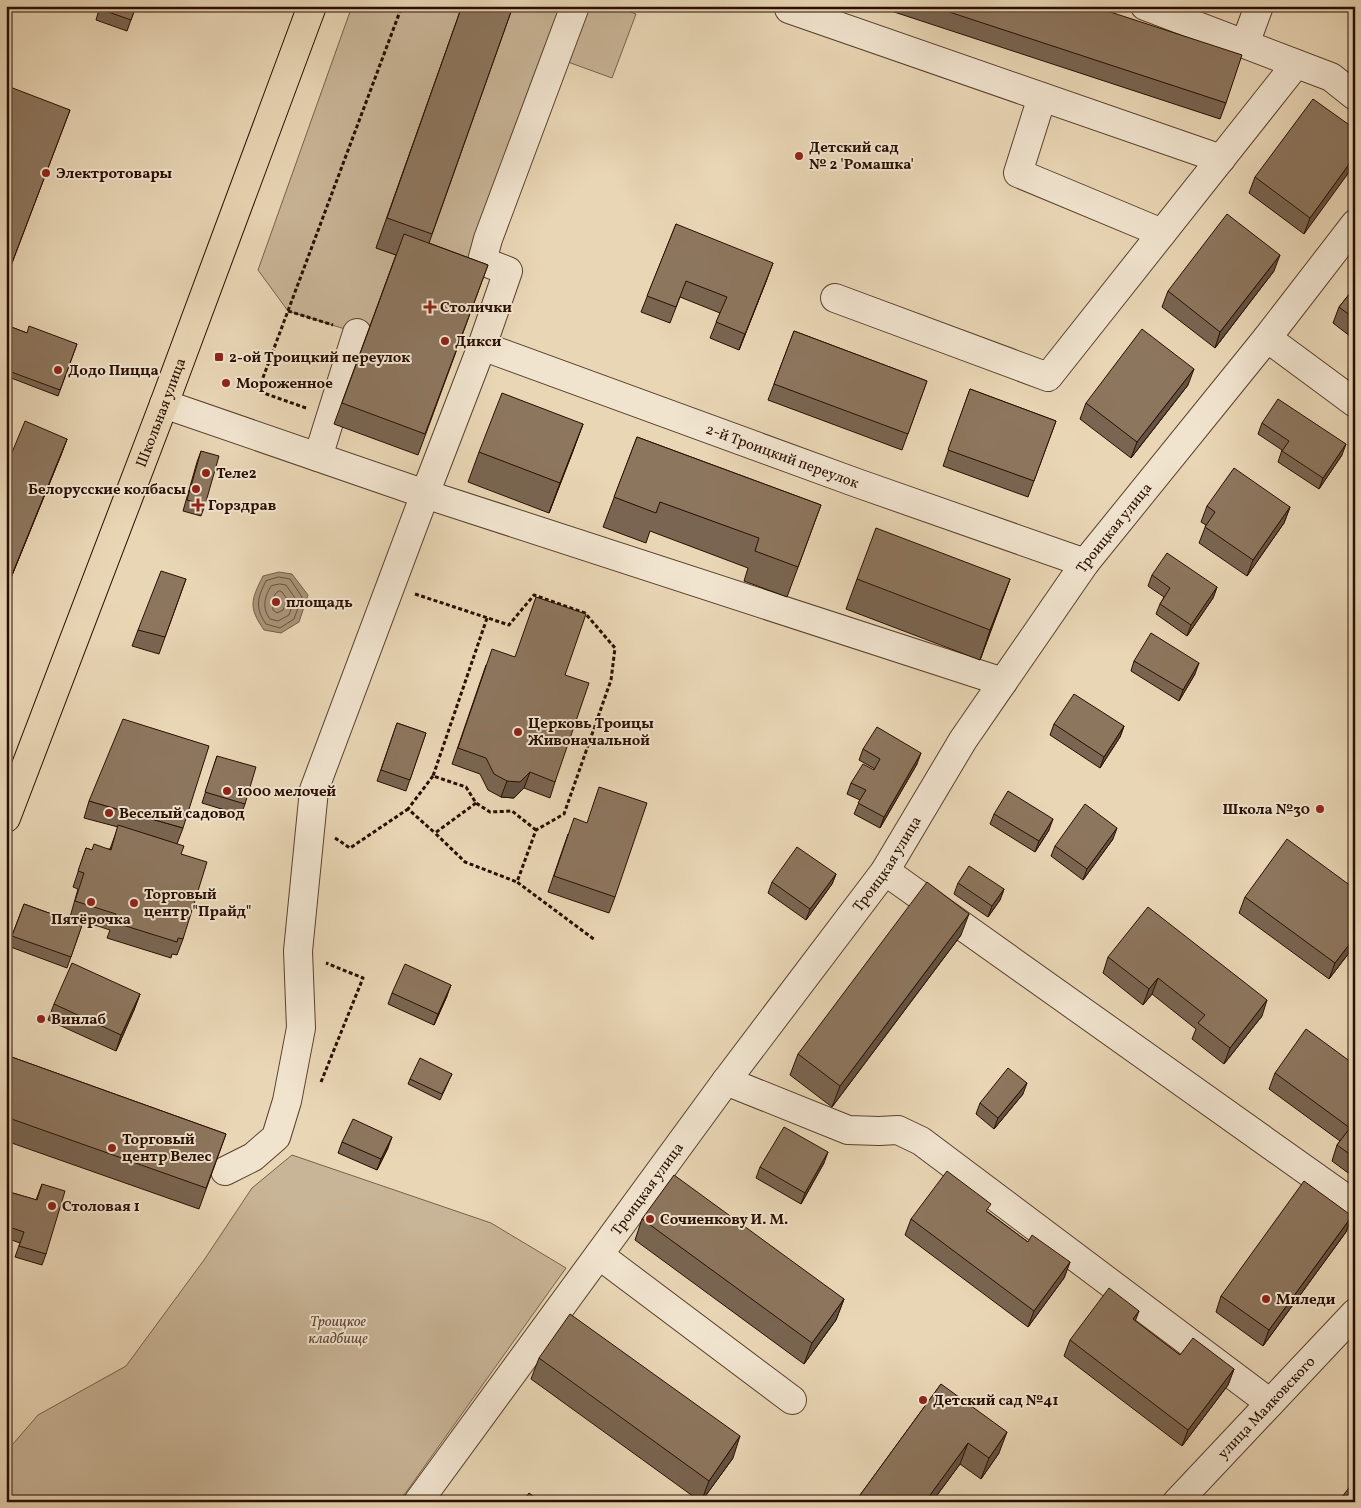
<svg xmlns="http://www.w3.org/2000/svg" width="1361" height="1508" viewBox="0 0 1361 1508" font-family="Vollkorn,serif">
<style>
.green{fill:#c8b496;stroke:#78614b}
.water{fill:#a89277;stroke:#755d47}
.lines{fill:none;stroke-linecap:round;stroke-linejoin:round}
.shore{stroke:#68503c;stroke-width:1}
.minor-casing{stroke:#59402d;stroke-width:30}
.major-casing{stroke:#290e00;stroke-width:30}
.path{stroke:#290e00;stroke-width:3;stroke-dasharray:4 2.5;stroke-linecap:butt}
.minor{stroke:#f1e4cf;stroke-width:28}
.major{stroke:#e9d6b5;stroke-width:28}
.wall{fill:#796551;stroke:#290e00}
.shaded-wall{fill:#635342;stroke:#290e00}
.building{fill:#8d765e;stroke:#290e00}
.poi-dot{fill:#8f2418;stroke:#f1e4cf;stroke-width:2}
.labels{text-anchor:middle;stroke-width:4;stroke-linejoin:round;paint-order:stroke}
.poi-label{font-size:15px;font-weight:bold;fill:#290e00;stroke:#f1e4cf;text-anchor:start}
.street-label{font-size:15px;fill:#290e00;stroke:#f1e4cf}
.park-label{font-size:15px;font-style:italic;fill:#614834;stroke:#f1e4cf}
</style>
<rect width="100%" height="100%" fill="#e9d6b5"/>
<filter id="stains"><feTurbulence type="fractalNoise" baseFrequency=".004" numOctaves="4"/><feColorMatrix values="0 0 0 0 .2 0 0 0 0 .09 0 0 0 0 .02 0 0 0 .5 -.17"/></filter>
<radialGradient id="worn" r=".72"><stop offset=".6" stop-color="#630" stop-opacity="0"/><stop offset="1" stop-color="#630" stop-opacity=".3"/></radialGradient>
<!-- green -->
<path class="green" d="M352,6h110l-86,242 20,7 -29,81 -79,-25 -30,-41z
M512,6h103l21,8 -24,64 -55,-20 -75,203 -61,3z
M292,1155l199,68 75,45 -167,234h-393v-50l32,-37 88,-49 78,-106 48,-72z"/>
<!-- water -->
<path class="water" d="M279,572l13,2 16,21 -9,27 -18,11 -17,-3c-16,-23 -13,-30 -1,-54z"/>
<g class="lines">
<!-- shore -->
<path class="shore" d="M279,577l11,2 12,18 -8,22 -14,9 -14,-4c-11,-16 -9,-26 0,-43z
M280,584l6,1 9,13 -6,17 -11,6 -8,-2c-8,-11 -6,-21 1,-33z
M280,591l2,1 5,7 -4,11 -6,3 -4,-3 -1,-10 4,-7z"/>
<defs>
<g id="minor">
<path d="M1145,6l186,71 24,19"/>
<path d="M789,9l432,150"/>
<path d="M1245,44l14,-38"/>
<path d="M1042,97l-24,76 144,60"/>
<path d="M835,298l213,79 248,-313"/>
<path d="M1267,338l88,65"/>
<path id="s1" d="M482,346l375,137 228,80"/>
<path d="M164,404l261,90 57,-148 26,-75 -26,-10 6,-22 87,-233"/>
<path d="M318,457l39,-124"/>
<path d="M885,871l470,334"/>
<path d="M726,1081l122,49 31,1 19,-1 23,11 349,262"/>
<path d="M225,1171l28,-14 23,-20 11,-36 14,-73 -3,-77 16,-161 111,-296 578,188"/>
<path d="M599,1255l193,145"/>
<path id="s2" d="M418,1502l308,-421 159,-210 78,-131 122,-177 182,-225 88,-114"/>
<path id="s3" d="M1177,1502l178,-189"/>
</g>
<g id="major">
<path id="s4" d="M6,818l158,-414 148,-398"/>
</g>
</defs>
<!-- minor casing -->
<use href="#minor" class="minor-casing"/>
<!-- major casing -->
<use href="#major" class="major-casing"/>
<!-- path -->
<path class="path" d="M288,311l45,14
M306,408l-48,-17 144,-385
M415,594l94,31 25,-30 51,18 30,35 -4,32 -47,134 -28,16 -19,52 78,58
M487,618l-54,158 33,11 10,16 14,9 22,-1 24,19
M433,776l-25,33 27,24
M476,803l-41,30 30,29 52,20
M335,838l15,10 58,-39
M321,1082l42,-104 -37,-15"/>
<!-- minor -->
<use href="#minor" class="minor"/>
<!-- major -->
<use href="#major" class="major"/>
</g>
<!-- wall -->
<path class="wall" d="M100,6h36l-9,25 -31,-11z
M462,6h51l-84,237 59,22 -70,190 -84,-31 62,-169 -20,-7z
M890,6h202l134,97 -6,16 -332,-109z
M6,96l64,14 -64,169z
M1355,129l-51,105 -55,-41 6,-16z
M676,224l91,55 -28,71 -29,-12 10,-25 -40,-16 -10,26 -29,-11z
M1274,271l-59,77 -53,-41 6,-16z
M1355,287v53l-22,-17 6,-16z
M6,325l21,8 50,11 -19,52 -52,-20z
M794,331l133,50 -25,69 -134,-50z
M1188,385l-57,73 -51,-39 6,-16z
M970,389l86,32 -28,76 -85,-31z
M1262,423l80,32 -23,34 -41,-27 4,-12 -24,-16z
M583,424l-34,89 -81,-31 11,-30z
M637,437l184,68 -34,92 -43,-16 4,-13 -98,-37 -4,12 -43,-16z
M67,439l-6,16 -55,135v-123z
M201,451l4,54 -4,11 -18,-5 14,-49z
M1207,506l83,1 -6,16 -37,53 -48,-33 7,-18 -5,-3z
M1152,575l65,12 -4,11 -26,38 -31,-22 4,-10 4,-7 -16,-11z
M186,579l-27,75 -27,-8 6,-16z
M857,579h153l-30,81 -134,-51z
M1134,661l61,13 -16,27 -48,-30z
M486,665l79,10 -10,107 -5,16 -26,-10 -10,10 -13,-1 -13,-7 -8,-16 -28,-10z
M397,723l29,10 -20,58 -29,-10z
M1054,724l70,2 -4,11 -20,31 -50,-33z
M863,749l54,15 -37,64 -26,-14 6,-14 -13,-6 4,-11 24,-14 -16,-9z
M217,756l28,48 -4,11 -39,-12z
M89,801l94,27 -6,16 4,10 2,85 -6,16 -5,-1 -1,4 -64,-20 3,-8 -40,-13 8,-28 -5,-2 13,-39 6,2 18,-1 8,-22 -34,-9z
M994,814l55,16 -14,22 -45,-28z
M568,834l47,63 -6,16 -61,-21z
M1113,839l-30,41 -32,-24 4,-10z
M836,874l-4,10 -26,36 -38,-27 4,-11z
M958,883l46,6 -4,11 -12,17 -34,-23z
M1245,897l110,48 -26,34 -90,-66z
M24,904l58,21 -15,43 -59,-22z
M961,935l-129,172 -42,-32 8,-21z
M1108,957l154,59 -38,48 -32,-25 4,-10 -44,-35 -9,11 -40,-32z
M392,993l55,3 -13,29 -46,-21z
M140,994l-6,16 -18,41 -68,-31 6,-16z
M6,1055l220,79 -27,75 -193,-68z
M1355,1065v113l-23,-17 5,-16 3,-4 -71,-52 6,-16z
M452,1074l-12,26 -32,-16 2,-5z
M1023,1094l-29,35 -18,-15 4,-11z
M342,1142l46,6 -11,22 -39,-17z
M824,1163l-23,41 -45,-26 4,-11z
M42,1184l4,70 -4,11 -27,-8 5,-14 -11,-4 -3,9v-57l30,9z
M988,1212l40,30 42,20 -6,16 -36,49 -123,-92 6,-16z
M1352,1216l-6,16 -83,114 -47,-34 5,-16z
M642,1219l202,80 -8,21 -32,44 -169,-124z
M1135,1321l45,34 54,14 -6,16 -46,61 -118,-90 6,-16z
M539,1358l194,100 -32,44 -170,-123z
M941,1384l58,69 -18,26 -21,-15 -28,38h-77z"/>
<!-- shaded-wall -->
<path class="shaded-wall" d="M1355,156v8l-51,70 6,-16z
M1280,255l-6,16 -59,77 5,-16z
M773,263l-6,16 -28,71 6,-16z
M1194,369l-6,16 -57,73 6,-16z
M583,424l-11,30 -23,59 11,-30z
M67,439l-6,16 -55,135 3,-8z
M1346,444l-4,11 -23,34 4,-11z
M1290,507l-6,16 -37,53 6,-16z
M1010,579l-11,30 -19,51 10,-30z
M1217,587l-4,11 -26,38 4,-11z
M1199,663l-4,11 -16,27 4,-11z
M1124,726l-4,11 -20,31 4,-11z
M921,753l-4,11 -37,64 4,-11z
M530,772l-6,16 -10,10 -13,-1 6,-16z
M1053,819l-4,11 -14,22 4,-11z
M1117,828l-4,11 -30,41 4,-11z
M836,874l-4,10 -26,36 4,-11z
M1004,889l-4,11 -12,17 4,-11z
M969,914l-8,21 -129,172 8,-21z
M1355,937v8l-26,34 6,-16z
M1158,978l-6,16 -9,11 6,-16z
M451,985l-4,11 -13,29 4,-11z
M140,994l-6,16 -18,41 5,-16z
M1267,1000l-5,16 -38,48 6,-16z
M1027,1083l-4,11 -29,35 4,-11z
M392,1137l-4,11 -11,22 4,-11z
M828,1152l-4,11 -23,41 4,-11z
M1352,1216l-6,16 -83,114 6,-16z
M1070,1262l-6,16 -36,49 6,-16z
M844,1299l-8,21 -32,44 8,-21z
M1139,1311l-6,16v-8z
M1234,1369l-6,16 -46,61 6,-16z
M1007,1432l-8,21 -18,26 8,-21z
M740,1436l-7,22 -32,44 8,-21z
M968,1443l-8,21 -28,38h-7z"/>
<!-- building -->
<path class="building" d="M100,6h36l-5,14 -31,-11z
M462,6h51l-81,228 -45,-16z
M931,6h161l150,49 -16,48z
M10,87l60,23 -60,158 -4,-1v-171z
M1313,99l42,30v27l-45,62 -55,-41z
M1227,214l53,41 -60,77 -52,-41z
M676,224l97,39 -28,71 -29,-12 11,-25 -41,-16 -10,26 -29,-11z
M404,234l84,31 -63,169 -83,-31z
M1355,287v32l-16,-12z
M6,325l21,8 2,-7 48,18 -17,46 -54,-20z
M1142,329l52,40 -57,73 -51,-39z
M794,331l133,50 -19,53 -134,-50z
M970,389l86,32 -22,60 -86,-31z
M502,393l81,31 -23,59 -81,-31z
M1278,399l68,45 -23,34 -41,-27 7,-10 -27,-18z
M25,421l42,18 -58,143 -3,-2v-113z
M637,437l184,68 -23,62 -43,-16 4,-13 -99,-36 -4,11 -42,-16z
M201,451l18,5 -14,49 -18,-5z
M1234,468l56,39 -37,53 -48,-33 10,-15 -8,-6z
M876,528l134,51 -20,51 -133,-51z
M1167,553l50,34 -26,38 -31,-21 10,-16 -18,-13z
M161,571l25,8 -21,58 -27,-7z
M536,597l50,17 -21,61 24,8 -34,99 -25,-10 -10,10 -13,-1 -13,-7 -8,-16 -28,-10 34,-99 23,8z
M1151,633l48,30 -16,27 -49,-29z
M1074,694l50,32 -20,31 -50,-33z
M123,719l86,27 -26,82 -94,-27z
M397,723l29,10 -16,47 -29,-10z
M877,727l44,26 -37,64 -26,-14 8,-13 -15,-7 12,-19 11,6 6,-11 -17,-10z
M217,756l39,11 -11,37 -40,-12z
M599,787l48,16 -32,94 -61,-21 20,-58 13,5z
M1008,791l45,28 -14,22 -45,-27z
M1085,804l32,24 -30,41 -32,-23z
M118,825l66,21 -3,8 26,8 -24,77 -5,-1 -1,4 -64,-20 3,-8 -41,-13 9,-28 -6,-2 8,-23 6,2 2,-6 17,6z
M1287,839l68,50v48l-20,26 -90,-66z
M797,847l39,27 -26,35 -38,-27z
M969,866l35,23 -12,17 -34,-23z
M927,882l42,32 -129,172 -42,-32z
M24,904l58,21 -11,32 -59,-21z
M1148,907l119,93 -37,48 -32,-25 7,-8 -47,-37 -9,11 -41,-32z
M72,963l68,31 -19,41 -67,-31z
M405,964l46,21 -13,29 -46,-21z
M1306,1029l49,36v93l-18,-13 13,-17 -75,-55z
M6,1055l220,79 -20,54 -200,-71z
M420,1058l32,16 -10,20 -32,-15z
M1008,1068l19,15 -29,35 -18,-15z
M353,1119l39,18 -11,22 -39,-17z
M784,1127l44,25 -23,41 -45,-26z
M947,1171l44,33 -5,7 42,31 4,-7 38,27 -36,49 -123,-92z
M674,1175l170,124 -32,44 -170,-124z
M1304,1181l48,35 -83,114 -48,-34z
M42,1184l23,7 -19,63 -27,-8 5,-14 -18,-6v-35l31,9z
M6,1235l4,2 -4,11z
M1109,1288l30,23 -6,8 47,36 13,-17 41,31 -46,61 -118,-90z
M570,1314l170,122 -31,45 -170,-123z
M941,1384l66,48 -18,26 -21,-15 -43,59h-70z
M1355,1480v22h-17z
M529,1493l12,9h-19z"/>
<!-- markers -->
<g class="poi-dot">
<circle cx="799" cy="156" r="5"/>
<circle cx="46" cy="173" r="5"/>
<path d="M427.5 299.5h5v5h5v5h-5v5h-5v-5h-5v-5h5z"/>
<circle cx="445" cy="341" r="5"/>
<rect x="214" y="352" width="10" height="10" rx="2.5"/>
<circle cx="58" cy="370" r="5"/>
<circle cx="226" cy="383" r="5"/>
<circle cx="206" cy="473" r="5"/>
<circle cx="196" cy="489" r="5"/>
<path d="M195.5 497.5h5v5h5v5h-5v5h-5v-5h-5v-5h5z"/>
<circle cx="276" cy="602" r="5"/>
<circle cx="518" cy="732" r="5"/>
<circle cx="227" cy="791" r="5"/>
<circle cx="1320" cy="809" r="5"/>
<circle cx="109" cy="813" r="5"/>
<circle cx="91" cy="902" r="5"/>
<circle cx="134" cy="903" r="5"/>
<circle cx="41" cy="1019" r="5"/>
<circle cx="112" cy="1148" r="5"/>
<circle cx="52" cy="1206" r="5"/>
<circle cx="650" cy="1219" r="5"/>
<circle cx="1266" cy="1299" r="5"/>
<circle cx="923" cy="1400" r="5"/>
</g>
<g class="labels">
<!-- poi labels -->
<g class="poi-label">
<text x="809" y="152">Детский сад<tspan x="809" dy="17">№ 2 'Ромашка'</tspan></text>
<text x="56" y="178">Электротовары</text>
<text x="440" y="312">Столички</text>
<text x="455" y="346">Дикси</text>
<text x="229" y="362">2-ой Троицкий переулок</text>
<text x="68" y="375">Додо Пицца</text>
<text x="236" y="388">Мороженное</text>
<text x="216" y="478">Теле2</text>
<text x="186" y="494" text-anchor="end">Белорусские колбасы</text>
<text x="208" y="510">Горздрав</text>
<text x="286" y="607">площадь</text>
<text x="528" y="728">Церковь Троицы<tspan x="528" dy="17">Живоначальной</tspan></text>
<text x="237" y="796">1000 мелочей</text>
<text x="1310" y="814" text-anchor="end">Школа №30</text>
<text x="119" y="818">Веселый садовод</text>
<text x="144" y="899">Торговый<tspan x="144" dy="17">центр "Прайд"</tspan></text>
<text x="91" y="924" text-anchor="middle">Пятёрочка</text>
<text x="51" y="1024">Винлаб</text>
<text x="122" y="1144">Торговый<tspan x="122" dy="17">центр Велес</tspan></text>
<text x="62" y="1211">Столовая 1</text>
<text x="660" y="1224">Сочиенкову И. М.</text>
<text x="1276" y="1304">Миледи</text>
<text x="933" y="1405">Детский сад №41</text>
</g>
<!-- street labels -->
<g class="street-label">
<text dy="5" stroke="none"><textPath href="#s4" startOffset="434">Школьная улица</textPath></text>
<text dy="5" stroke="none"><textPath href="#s1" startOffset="320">2-й Троицкий переулок</textPath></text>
<text dy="5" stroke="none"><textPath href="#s2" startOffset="1198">Троицкая улица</textPath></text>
<text dy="5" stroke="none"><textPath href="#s2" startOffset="792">Троицкая улица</textPath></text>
<text dy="5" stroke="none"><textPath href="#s2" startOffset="388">Троицкая улица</textPath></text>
<text dy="5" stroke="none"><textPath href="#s3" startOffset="130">улица Маяковского</textPath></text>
</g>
<!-- park labels -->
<g class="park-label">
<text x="338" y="1326">Троицкое<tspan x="338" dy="17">кладбище</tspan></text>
</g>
</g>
<!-- margin -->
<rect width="1361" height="1508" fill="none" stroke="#e9d6b5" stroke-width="25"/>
<rect x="8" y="8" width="1346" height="1493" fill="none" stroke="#290e00" stroke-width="2.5"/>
<rect x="12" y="12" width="1336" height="1483" fill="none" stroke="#290e00"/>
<rect width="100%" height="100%" filter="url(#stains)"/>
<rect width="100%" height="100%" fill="url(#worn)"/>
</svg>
